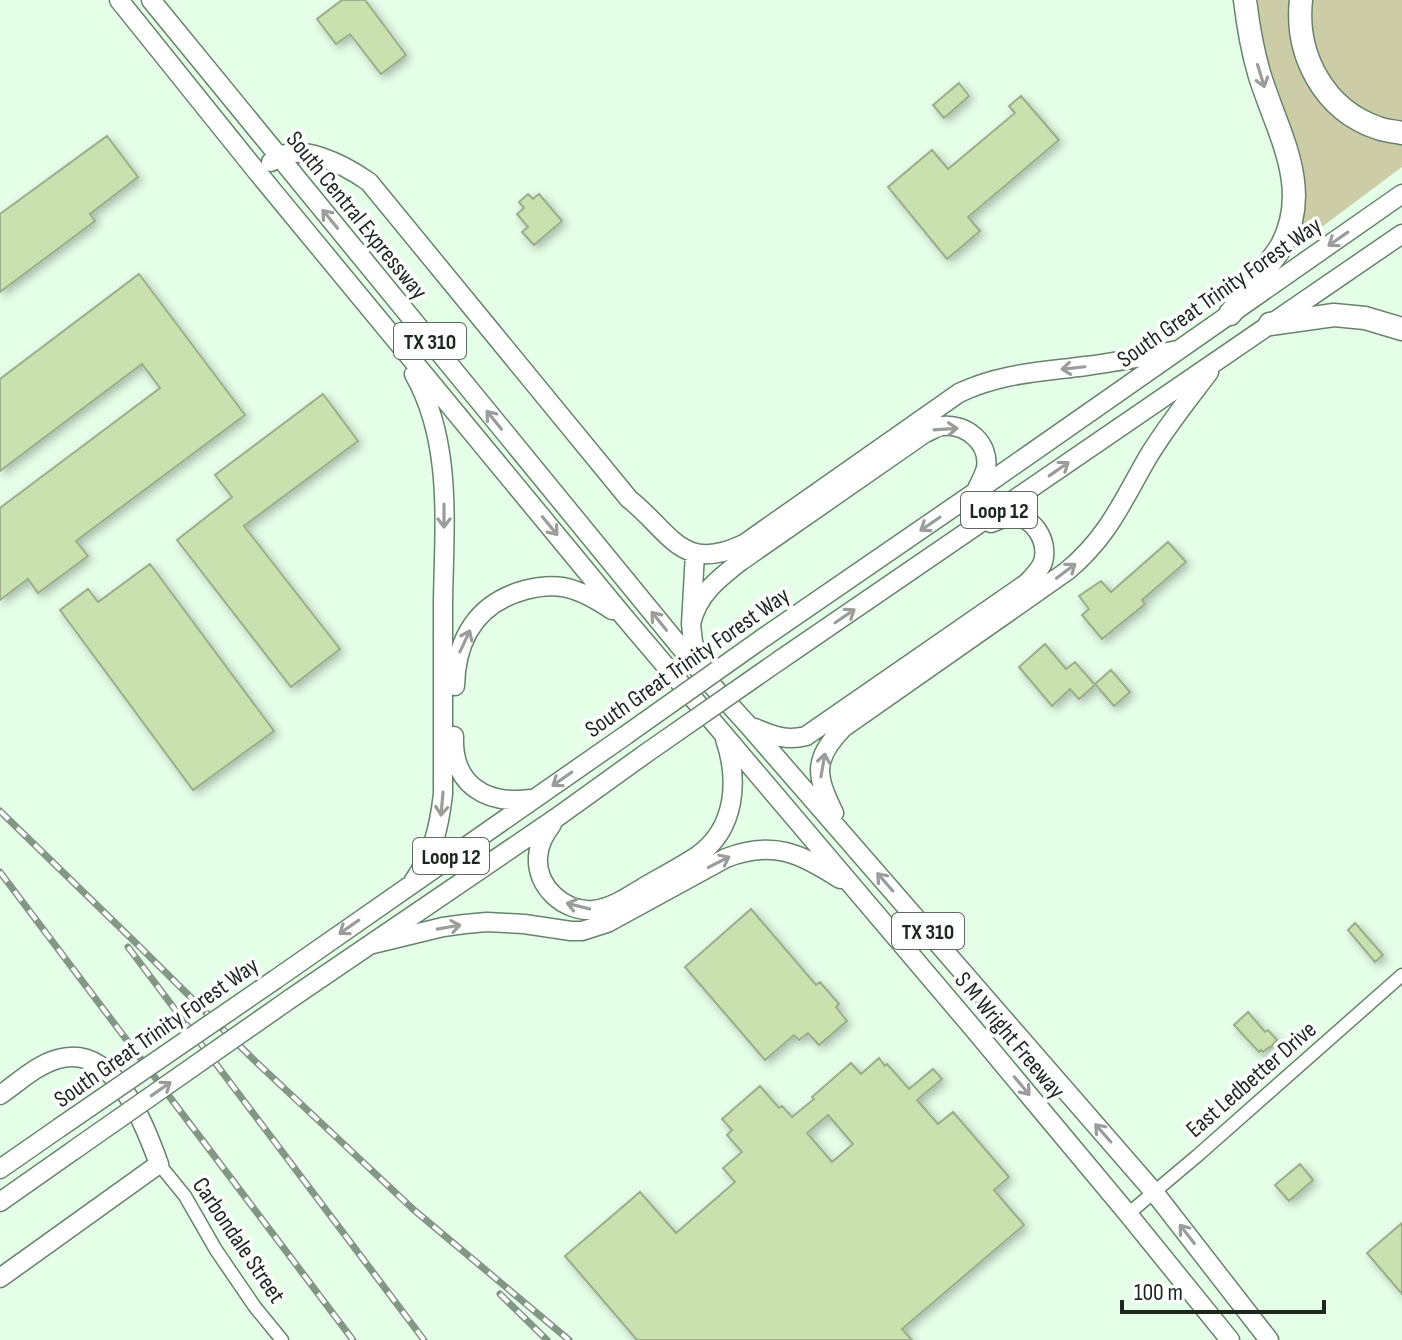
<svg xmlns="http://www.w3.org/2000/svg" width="1402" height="1340" viewBox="0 0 1402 1340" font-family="'Sofia Sans Condensed',sans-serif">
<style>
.green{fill:#cccca7}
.building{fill:#c9e1ae;stroke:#9dac8b;stroke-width:2;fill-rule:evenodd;filter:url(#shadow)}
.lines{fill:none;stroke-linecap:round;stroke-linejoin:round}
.minor-casing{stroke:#67836b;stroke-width:15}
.primary-casing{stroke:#67836b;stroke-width:21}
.motorway-casing{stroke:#67836b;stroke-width:25}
.minor{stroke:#fff;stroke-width:12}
.primary{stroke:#fff;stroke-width:18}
.motorway{stroke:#fff;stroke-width:22}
.rail-casing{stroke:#849686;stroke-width:7}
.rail{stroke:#fff;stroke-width:4;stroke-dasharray:12;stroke-linecap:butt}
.primary-bridge-casing{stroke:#67836b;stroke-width:21;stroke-linecap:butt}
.primary-bridge{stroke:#fff;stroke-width:18}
.oneway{stroke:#999e9a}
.labels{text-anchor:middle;stroke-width:7;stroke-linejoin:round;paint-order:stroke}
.shield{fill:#fff;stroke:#606862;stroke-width:2}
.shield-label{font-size:22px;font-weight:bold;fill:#1c281e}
.street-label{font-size:24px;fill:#1c281e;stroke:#fff}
</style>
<defs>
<filter id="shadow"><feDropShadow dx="3.5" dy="3.5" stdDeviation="4" flood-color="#0004"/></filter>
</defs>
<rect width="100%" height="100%" fill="#e5fee8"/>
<!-- green -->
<path class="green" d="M1252,0h40l5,59 105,84v24l-107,80 -4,-3 13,-36 1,-13 -2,-22 -32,-94z
M1310,0h92v123c-9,-1 -16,-4 -24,-7 -48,-19 -74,-66 -68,-116z"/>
<!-- building -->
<path class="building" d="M342,0h23l41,55 -25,19 -31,-40 -14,10 -19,-25z
M959,83l10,13 -25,22 -11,-13z
M1021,96l38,44 -91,77 12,14 -33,28 -59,-72 44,-37 16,19 67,-56 -6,-7z
M107,136l31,41 -48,37 5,7 -95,71v-78z
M528,194l5,5 6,-5 23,27 -28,24 -12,-13 6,-5 -11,-13 7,-6 -5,-6z
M139,274l106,141 -169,126 12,15 -50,37 -10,-14 -28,21v-92l160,-120 -18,-24 -142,107v-92z
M323,394l35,47 -114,85 96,123 -49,38 -114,-147 55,-43 -17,-22z
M1168,542l18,20 -44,38 3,4 -43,35 -20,-24 7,-6 -10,-13 22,-15 10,11z
M150,564l124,167 -81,59 -133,-180 28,-21 10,13z
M1045,644l21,25 9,-7 20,23 -16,14 -9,-10 -18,17 -33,-39z
M1111,670l19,22 -16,14 -19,-22z
M751,909l65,76 4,-3 19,22 -3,3 11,14 -28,24 -11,-12 -9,7 -5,-5 -29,25 -80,-93z
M1355,923l28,32 -8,7 -27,-32z
M1248,1012l17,20 3,-2 9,10 -7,8 -1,-1 -6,5 -2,-2 -2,2 -25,-27z
M879,1058l6,8 2,-2 22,25 24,-20 9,10 -25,21 21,24 15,-12 56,65 -15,13 30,35 -122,104 10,11h-275l-72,-84 75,-64 36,41 59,-51 -12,-14 19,-16 -15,-17 5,-5 -10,-11 38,-33 19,22 3,-2 10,11 22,-18 -2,-2 39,-34 10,11zM828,1115l25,29 -21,18 -25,-29z
M1300,1164l13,16 -24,21 -14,-16z
M1402,1223v71l-35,-41z"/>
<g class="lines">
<defs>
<path id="minor" d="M159,1164l26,32 31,54 39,57 27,33
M1128,1214l69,-58 205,-181"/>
<path id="primary" d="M119,0l139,173 367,445 347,409 156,187 102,126
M151,0l558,682 39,43 406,467 115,148
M271,162c26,-24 75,4 98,20l260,317c42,33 52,75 115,45l215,-151c42,-20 82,-21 127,-27 31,-4 61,-10 92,-16
M695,553l-4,71 2,18 10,26
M691,624c6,-29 28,-46 50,-63l184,-128c6,-2 11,-6 17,-7 24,-3 48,17 44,42 -2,8 -7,16 -10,23
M763,638l211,-145 428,-299
M780,660l622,-426
M455,686c1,-47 22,-83 70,-96 15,-4 33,-6 49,0 13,4 26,12 38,20
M755,728c18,8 32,13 51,8l221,-153c6,-6 13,-13 16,-21 6,-21 -10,-48 -33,-45 -6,0 -13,4 -19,6
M454,736c-2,49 32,69 77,63
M834,813c-18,-37 -22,-53 9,-85l224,-157c41,-34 55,-69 81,-114 18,-30 40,-57 61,-85
M552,824c-7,10 -13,19 -14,33 -2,30 26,55 55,53 20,-2 39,-16 56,-26 16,-9 33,-18 48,-28 39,-27 42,-76 28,-117
M413,882c20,-29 26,-53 30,-88 0,-64 0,-128 0,-191 1,-77 10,-160 -29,-229
M373,944l70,-17 22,-3 22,-2 37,2 47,7h11l25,-8 119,-65c47,-18 74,-5 114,21
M276,979l350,-244
M290,999l266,-181 89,-64
M0,1095c18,-12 36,-30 58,-36 56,-16 86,64 101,105l-159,114
M0,1169l59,-41
M0,1202l74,-52"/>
<path id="motorway" d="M1301,0c-6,55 23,110 77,128 7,3 16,3 24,5
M1230,314c11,-14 22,-29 34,-44 6,-8 13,-16 18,-25 31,-59 -6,-115 -23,-172 -7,-24 -11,-48 -14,-73
M1270,324l64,-9 31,3 37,11"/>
</defs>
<!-- minor casing -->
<use href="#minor" class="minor-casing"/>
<!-- primary casing -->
<use href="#primary" class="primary-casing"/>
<!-- motorway casing -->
<use href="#motorway" class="motorway-casing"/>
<!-- minor -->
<use href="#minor" class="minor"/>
<!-- primary -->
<use href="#primary" class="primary"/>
<!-- motorway -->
<use href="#motorway" class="motorway"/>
<defs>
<path id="rail" d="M0,811l140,136 115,114 159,149 155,130
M0,872l353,468
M128,947l296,393
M500,1294l47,46"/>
</defs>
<!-- rail casing -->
<use href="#rail" class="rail-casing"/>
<!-- rail -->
<use href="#rail" class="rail"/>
<defs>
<path id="primary-bridge" d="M626,735l137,-97
M645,754l135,-94
M59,1128l217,-149
M74,1150l216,-151"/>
</defs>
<!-- primary-bridge casing -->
<use href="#primary-bridge" class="primary-bridge-casing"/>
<!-- primary-bridge -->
<use href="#primary-bridge" class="primary-bridge"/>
</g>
<!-- one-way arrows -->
<defs><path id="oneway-shaft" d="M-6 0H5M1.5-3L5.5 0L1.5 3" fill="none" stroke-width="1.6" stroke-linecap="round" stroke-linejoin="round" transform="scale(2)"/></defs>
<g class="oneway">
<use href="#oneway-shaft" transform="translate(1261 76) rotate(73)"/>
<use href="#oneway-shaft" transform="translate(330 219) rotate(-129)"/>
<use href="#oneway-shaft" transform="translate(1338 239) rotate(145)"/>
<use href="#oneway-shaft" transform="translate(1073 368) rotate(174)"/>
<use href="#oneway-shaft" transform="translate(494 420) rotate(-129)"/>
<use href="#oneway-shaft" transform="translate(946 429) rotate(-4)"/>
<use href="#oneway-shaft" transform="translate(1059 469) rotate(-35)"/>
<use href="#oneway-shaft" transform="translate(444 516) rotate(90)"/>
<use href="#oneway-shaft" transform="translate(930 524) rotate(146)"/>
<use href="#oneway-shaft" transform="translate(550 526) rotate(51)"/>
<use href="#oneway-shaft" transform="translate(1066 571) rotate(-37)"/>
<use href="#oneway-shaft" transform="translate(845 616) rotate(-34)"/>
<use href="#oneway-shaft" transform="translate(659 621) rotate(-129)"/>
<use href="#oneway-shaft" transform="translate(465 641) rotate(-65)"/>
<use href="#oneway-shaft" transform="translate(823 765) rotate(-80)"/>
<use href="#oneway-shaft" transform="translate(562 779) rotate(145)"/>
<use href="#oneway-shaft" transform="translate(442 804) rotate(95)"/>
<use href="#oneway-shaft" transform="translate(719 862) rotate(-27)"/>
<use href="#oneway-shaft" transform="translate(885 882) rotate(-131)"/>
<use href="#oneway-shaft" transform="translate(578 906) rotate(-166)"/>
<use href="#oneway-shaft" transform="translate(349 927) rotate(145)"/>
<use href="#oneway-shaft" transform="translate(449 927) rotate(-10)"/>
<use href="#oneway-shaft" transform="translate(1022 1086) rotate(50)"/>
<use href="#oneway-shaft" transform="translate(161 1089) rotate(-35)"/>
<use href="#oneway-shaft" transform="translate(1103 1133) rotate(-131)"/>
<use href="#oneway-shaft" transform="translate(1187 1234) rotate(-128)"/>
</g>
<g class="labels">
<!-- shield labels -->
<g class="shield">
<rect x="394" y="323" width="72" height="36" rx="6"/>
<rect x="961" y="492" width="76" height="36" rx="6"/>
<rect x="413" y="838" width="76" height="36" rx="6"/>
<rect x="892" y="913" width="72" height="36" rx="6"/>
</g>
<g class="shield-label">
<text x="430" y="349">TX 310</text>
<text x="999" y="518">Loop 12</text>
<text x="451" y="864">Loop 12</text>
<text x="928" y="939">TX 310</text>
</g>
<!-- street labels -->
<g class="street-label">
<text transform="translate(357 215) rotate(51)" y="8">South Central Expressway</text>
<text transform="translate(1219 292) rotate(-35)" y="8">South Great Trinity Forest Way</text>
<text transform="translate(687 662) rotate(-35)" y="8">South Great Trinity Forest Way</text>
<text transform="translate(156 1032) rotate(-35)" y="8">South Great Trinity Forest Way</text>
<text transform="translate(1010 1035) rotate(50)" y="8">S M Wright Freeway</text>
<text transform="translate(1251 1079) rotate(-41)" y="8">East Ledbetter Drive</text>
<text transform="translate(239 1240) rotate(56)" y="8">Carbondale Street</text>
</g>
</g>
<!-- scale -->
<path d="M1122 1300v12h202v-12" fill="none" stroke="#1c281e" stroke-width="4"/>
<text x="1134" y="1300" font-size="24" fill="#1c281e" stroke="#ffffff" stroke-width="6" paint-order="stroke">100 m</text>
</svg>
